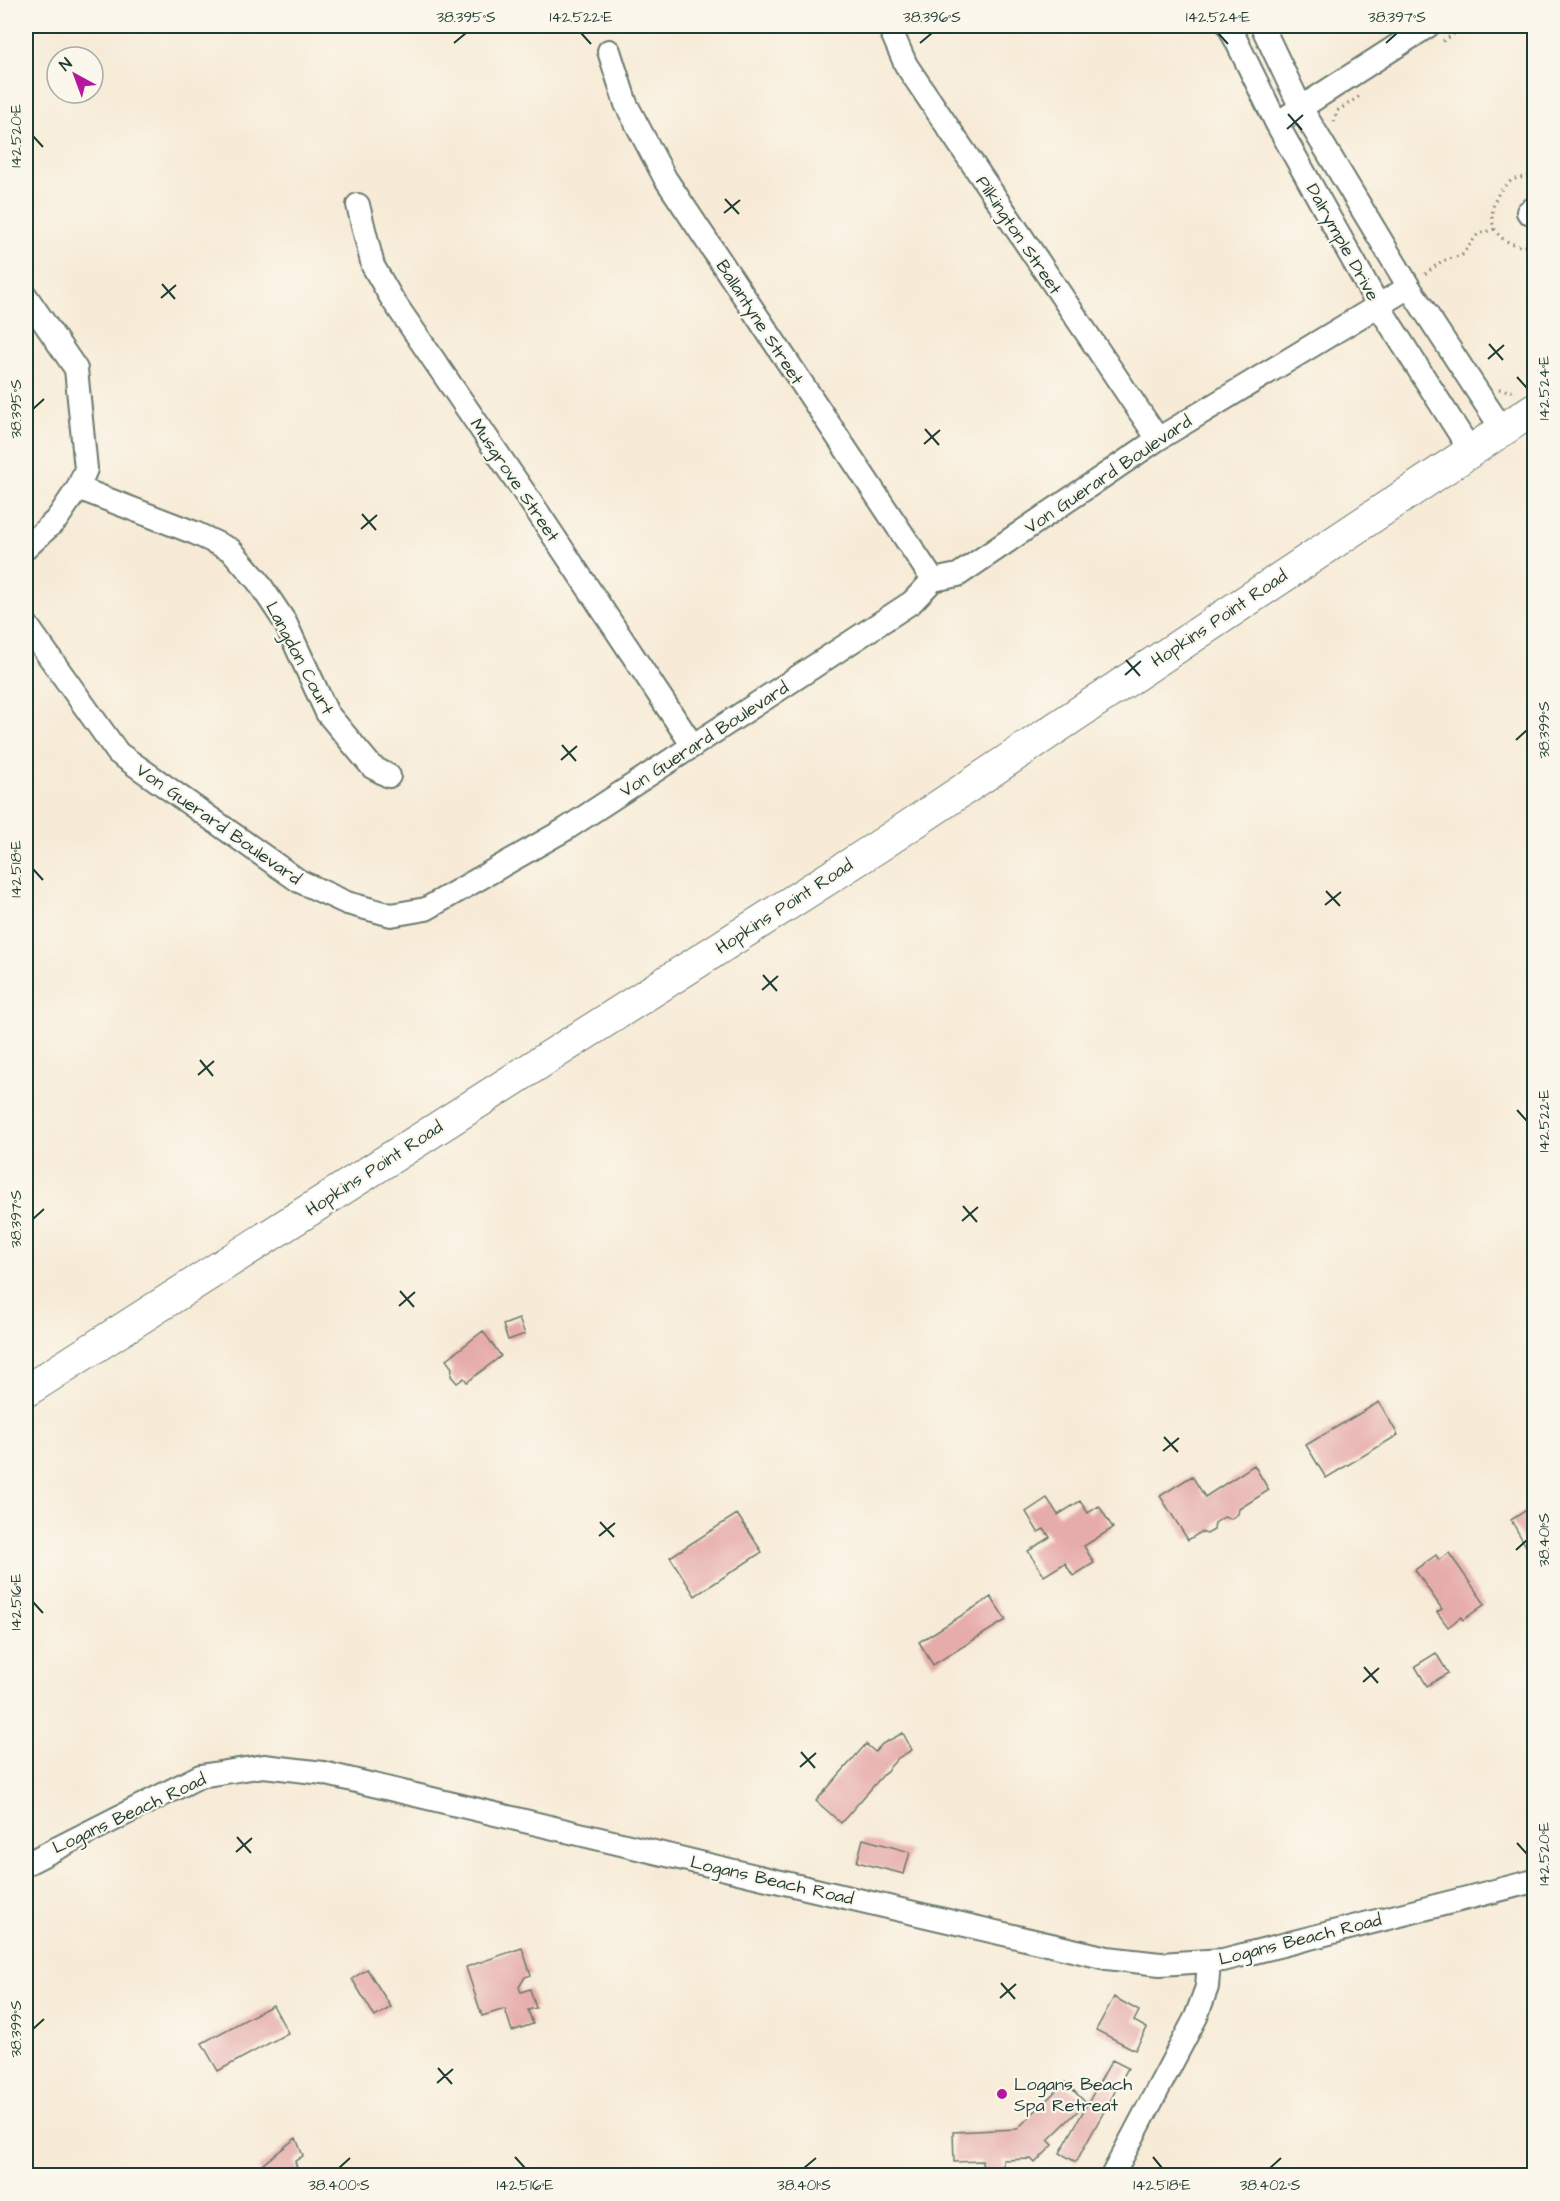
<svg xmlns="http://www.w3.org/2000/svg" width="1560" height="2201" viewBox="0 0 1560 2201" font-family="'Architects Daughter',sans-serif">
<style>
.building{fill:#e6acaa}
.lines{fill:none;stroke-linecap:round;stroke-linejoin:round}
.street-casing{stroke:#6b7a6d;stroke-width:26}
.secondary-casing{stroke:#6b7a6d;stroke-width:34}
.path{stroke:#6b7a6d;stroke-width:3;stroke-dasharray:1.5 4.5;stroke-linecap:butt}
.street{stroke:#fff;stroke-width:22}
.secondary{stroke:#fff;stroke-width:32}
.ticks{fill:none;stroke:#1f3d34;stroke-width:2}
.poi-dot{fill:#b5179e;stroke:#fbf7ec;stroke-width:2}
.labels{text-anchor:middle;stroke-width:4.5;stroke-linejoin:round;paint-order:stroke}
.street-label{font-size:18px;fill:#1f3d34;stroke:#fbf7ec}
.poi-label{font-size:18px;fill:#1f3d34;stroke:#fbf7ec;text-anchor:start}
.neatline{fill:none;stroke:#1f3d34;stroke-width:2}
.ticks-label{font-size:15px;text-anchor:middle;fill:#1f3d34}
</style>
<rect width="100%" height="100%" fill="#fbf7ec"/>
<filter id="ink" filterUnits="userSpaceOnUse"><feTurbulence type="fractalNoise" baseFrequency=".0167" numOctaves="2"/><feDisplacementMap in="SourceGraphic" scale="12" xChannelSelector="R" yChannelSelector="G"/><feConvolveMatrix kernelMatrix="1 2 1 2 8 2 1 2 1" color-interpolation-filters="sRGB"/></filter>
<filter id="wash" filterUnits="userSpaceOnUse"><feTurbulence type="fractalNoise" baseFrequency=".008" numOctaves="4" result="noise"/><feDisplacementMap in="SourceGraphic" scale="24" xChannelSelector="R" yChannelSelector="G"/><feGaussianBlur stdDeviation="1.35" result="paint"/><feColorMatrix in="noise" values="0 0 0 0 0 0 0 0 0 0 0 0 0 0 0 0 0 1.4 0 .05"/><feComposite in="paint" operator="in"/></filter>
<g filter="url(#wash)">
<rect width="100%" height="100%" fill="#f7ebd7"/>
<g id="blocks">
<!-- building -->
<path class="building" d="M519,1319l6,15 -17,6 -5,-15z
M483,1331l18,25 -34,26 -3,-4 -7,5 -6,-7 1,-8 -6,-8z
M1379,1402l19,33 -72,43 -20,-33z
M1254,1465l15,25 -30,19 -1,5 -7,5 -7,-2 -9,6 -1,7 -7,4 -6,-2 -13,8 -28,-44 32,-20 13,21z
M1047,1498l11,17 22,-14 8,12 11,-7 14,22 -29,18 10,17 -21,13 -8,-13 -21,13 -16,-25 22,-14 -6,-8 -6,3 -12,-20z
M1534,1505v55l-23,-40z
M737,1514l25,38 -67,44 -25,-39z
M1449,1553l36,51 -22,16 -2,-3 -13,10 -11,-15 5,-3 -27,-39 21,-15 3,5z
M991,1597l15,23 -73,45 -14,-23z
M1436,1653l12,20 -21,13 -12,-20z
M903,1733l9,17 -14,8 -57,65 -25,-22 50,-57 9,8 7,-8z
M863,1839l47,13 -6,22 -47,-12z
M522,1948l9,27 -6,2 -6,10 2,5 9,-3 6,19 -8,2 5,14 -21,7 -7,-22 -23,7 -16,-49z
M367,1969l24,38 -16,10 -23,-38z
M1114,1997l25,14 -5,10 13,7 -12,22 -39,-20z
M273,2005l15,28 -70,38 -16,-28z
M1112,2060l16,8 -52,94 -16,-9z
M1065,2082l21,21 -38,37 5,5 -18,18 -4,-4 -28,1v16h-20l-1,-15 -28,1 -1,-30 64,-3z
M296,2138l7,18 -8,5 4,14 -35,1 -6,-8z"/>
</g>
</g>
<g filter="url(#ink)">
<use href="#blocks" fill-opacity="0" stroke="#6b7a6d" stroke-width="1.5"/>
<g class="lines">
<defs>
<path id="street" d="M889,26l17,39 252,374
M1229,26l48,98 101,181 92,145
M1262,26l39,82 108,179 93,142
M609,51l17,53 39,74 268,402
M1288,116l140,-90
M358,205l15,61 19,33 147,215 154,232
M1528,212l6,-4
M26,296l50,73 10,100 -8,19 -21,31 -31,29
M78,488l117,45 36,17 26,30 28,42 42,91 45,54 17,9
M26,624l92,129 181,128 48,22 44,12 35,-6 140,-80 346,-227 21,-22 25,-5 200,-136 251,-152
M26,1864l174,-88 64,-10 59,7 449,107 335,78 53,6 63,-4 311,-79
M1112,2176l84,-159 11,-30 2,-26"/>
<path id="secondary" d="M26,1391l853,-545 655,-437"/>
</defs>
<!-- street casing -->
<use href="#street" class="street-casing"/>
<!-- secondary casing -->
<use href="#secondary" class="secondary-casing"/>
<!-- path -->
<path class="path" d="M1443,41l24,-15
M1334,122l3,-11 23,-15
M1534,176c-5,1 -13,1 -19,3 -16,6 -28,31 -21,48 6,16 25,20 40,20
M1425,274l17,-13 20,-6 16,-21 17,-5
M1526,385l8,-6
M1499,389l17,3"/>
<!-- street -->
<use href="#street" class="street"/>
<!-- secondary -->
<use href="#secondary" class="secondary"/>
</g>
</g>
<!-- ticks -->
<path class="ticks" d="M581,33l10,11M1218,33l10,11M454,43l12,-10M920,43l12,-10M1386,43l11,-10M1288,114l14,16M1287,129l16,-14M33,136l10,11M725,199l14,15M724,213l16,-13M162,284l13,15M161,298l15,-13M1489,344l14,16M1488,359l16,-14M1517,377l10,11M33,409l11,-10M925,429l14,16M924,444l16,-14M362,514l14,16M361,529l16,-14M1126,660l14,16M1125,675l16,-14M1516,740l11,-10M562,745l14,16M561,760l16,-14M33,869l10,11M1326,891l14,15M1325,905l16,-13M763,975l14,16M762,990l16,-14M200,1060l13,16M198,1075l16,-14M1517,1110l10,11M963,1206l14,16M33,1219l11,-10M962,1221l16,-14M400,1291l14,16M399,1306l16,-14M1164,1437l14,15M1163,1451l16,-13M600,1522l14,15M599,1536l16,-13M1516,1550l11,-10M33,1602l10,11M1364,1667l14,16M1363,1682l16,-14M801,1752l14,16M800,1767l16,-14M237,1837l14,16M1517,1843l10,11M236,1852l16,-14M1001,1983l14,16M1000,1998l16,-14M33,2029l11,-10M438,2068l14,16M437,2083l16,-14M515,2157l10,11M1153,2157l9,11M339,2168l11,-10M804,2168l12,-10M1270,2168l11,-10"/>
<!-- markers -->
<circle class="poi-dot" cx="1002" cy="2094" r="6"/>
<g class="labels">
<!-- street labels -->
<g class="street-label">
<text transform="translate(1019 235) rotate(56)" y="6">Pilkington Street</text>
<text transform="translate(1343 242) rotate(61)" y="6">Dalrymple Drive</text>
<text transform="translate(760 322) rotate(57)" y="6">Ballantyne Street</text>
<text transform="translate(1108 474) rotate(-34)" y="6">Von Guerard Boulevard</text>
<text transform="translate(515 480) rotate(56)" y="6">Musgrove Street</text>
<text transform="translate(1219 618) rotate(-34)" y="6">Hopkins Point Road</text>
<text transform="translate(300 658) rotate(62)" y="6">Langdon Court</text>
<text transform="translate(704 739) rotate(-33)" y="6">Von Guerard Boulevard</text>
<text transform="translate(219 824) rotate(35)" y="6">Von Guerard Boulevard</text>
<text transform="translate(784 906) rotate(-33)" y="6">Hopkins Point Road</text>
<text transform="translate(374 1168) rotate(-33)" y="6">Hopkins Point Road</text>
<text transform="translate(129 1813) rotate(-25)" y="6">Logans Beach Road</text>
<text transform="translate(772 1880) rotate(13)" y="6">Logans Beach Road</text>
<text transform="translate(1300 1939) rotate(-14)" y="6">Logans Beach Road</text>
</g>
<!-- poi labels -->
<g class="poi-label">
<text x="1014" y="2090">Logans Beach<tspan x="1014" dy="21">Spa Retreat</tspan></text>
</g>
</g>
<!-- margin -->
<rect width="1560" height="2201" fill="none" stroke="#fbf7ec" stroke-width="66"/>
<!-- north arrow -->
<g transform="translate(75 75) rotate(319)"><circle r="28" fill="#fbf7ec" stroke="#a3ada2" stroke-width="1.5"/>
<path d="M0-4.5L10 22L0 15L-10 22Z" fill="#b5179e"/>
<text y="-9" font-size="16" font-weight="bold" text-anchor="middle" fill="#1f3d34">N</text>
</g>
<rect x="33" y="33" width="1494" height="2135" class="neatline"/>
<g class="ticks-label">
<text x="466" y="22">38.395°S</text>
<text x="581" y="22">142.522°E</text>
<text x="932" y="22">38.396°S</text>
<text x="1218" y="22">142.524°E</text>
<text x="1397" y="22">38.397°S</text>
<text transform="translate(16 136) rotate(-90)" y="5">142.520°E</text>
<text transform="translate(1544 388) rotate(-90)" y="5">142.524°E</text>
<text transform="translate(16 409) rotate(-90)" y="5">38.395°S</text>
<text transform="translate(1544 730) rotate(-90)" y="5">38.399°S</text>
<text transform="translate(16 869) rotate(-90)" y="5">142.518°E</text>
<text transform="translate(1544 1121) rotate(-90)" y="5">142.522°E</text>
<text transform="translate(16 1219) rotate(-90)" y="5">38.397°S</text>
<text transform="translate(1544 1540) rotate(-90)" y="5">38.401°S</text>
<text transform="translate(16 1602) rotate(-90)" y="5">142.516°E</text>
<text transform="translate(1544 1854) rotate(-90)" y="5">142.520°E</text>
<text transform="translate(16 2029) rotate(-90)" y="5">38.399°S</text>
<text x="339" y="2190">38.400°S</text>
<text x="525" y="2190">142.516°E</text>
<text x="804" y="2190">38.401°S</text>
<text x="1162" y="2190">142.518°E</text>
<text x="1270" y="2190">38.402°S</text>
</g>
</svg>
